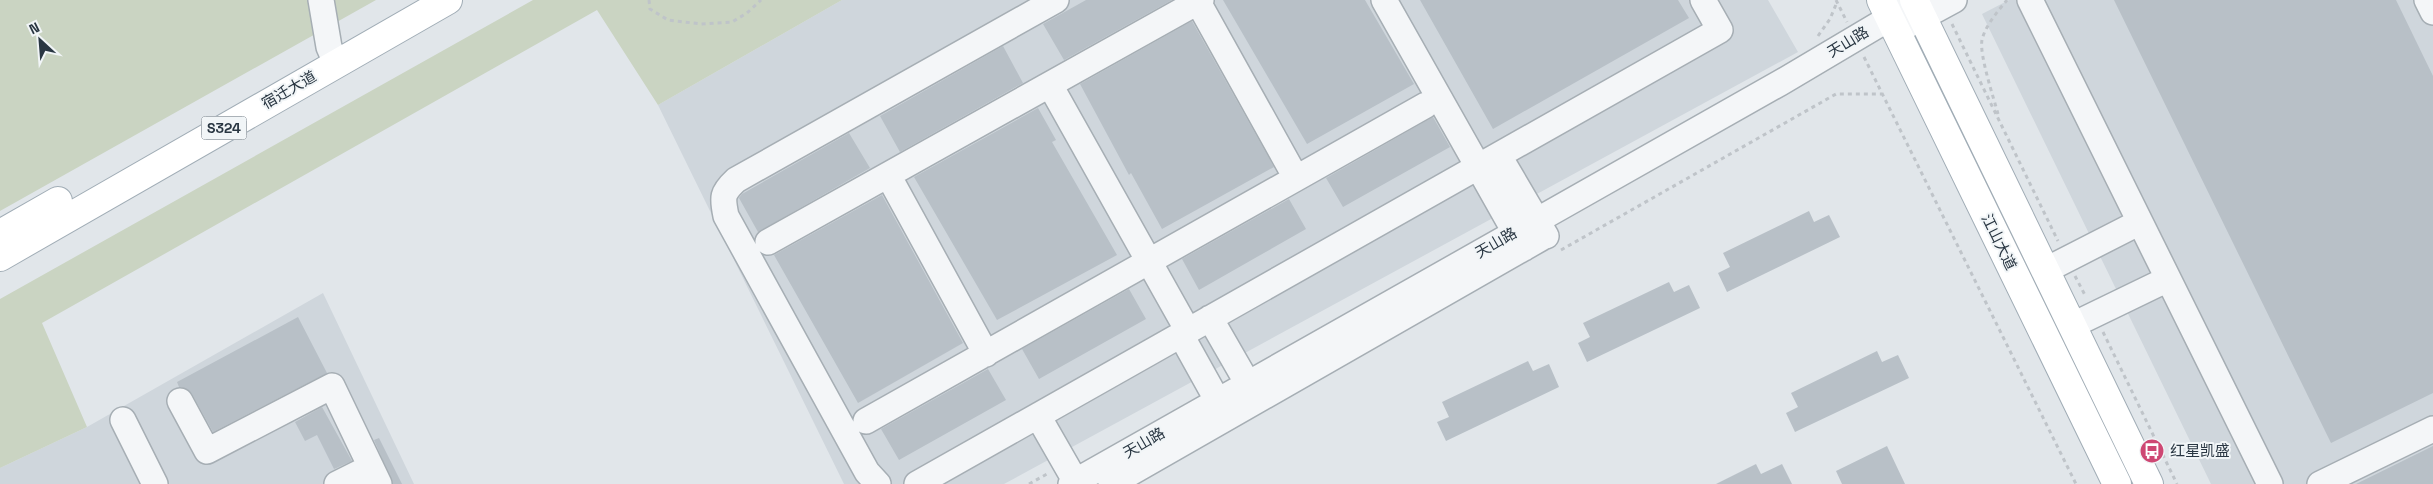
<svg xmlns="http://www.w3.org/2000/svg" width="2433" height="484" viewBox="0 0 2433 484" font-family="'Space Grotesk','Noto Sans SC',sans-serif">
<style>
.built{fill:#cfd6dc}
.green{fill:#cad4c2}
.building{fill:#b8c0c7}
.lines{fill:none;stroke-linecap:round;stroke-linejoin:round}
.minor-casing{stroke:#a6aeb4;stroke-width:28}
.major-casing{stroke:#a1adb6;stroke-width:30}
.path{stroke:#bfc4c9;stroke-width:3;stroke-dasharray:4 4;stroke-linecap:butt}
.minor{stroke:#f4f6f8;stroke-width:25}
.major{stroke:#fff;stroke-width:28}
.labels{text-anchor:middle;stroke-width:4;stroke-linejoin:round;paint-order:stroke}
.shield{fill:#f1f5f7;stroke:#656f78;stroke-width:1}
.shield-label{font-size:14px;font-weight:bold;fill:#293642}
.street-label{font-size:15px;fill:#293642;stroke:#f1f5f7}
.poi-label{font-size:15px;fill:#293642;stroke:#f1f5f7;text-anchor:start}
</style>
<rect width="100%" height="100%" fill="#e1e6ea"/>
<!-- built -->
<path class="built" d="M842,0h926l30,52 -794,432h-160l-186,-379z
M2009,0h424v484h-222l-229,-470z
M323,293l91,191h-414v-16l87,-41z"/>
<!-- green -->
<path class="green" d="M0,0h376l-376,211z
M533,0h309l-184,105 -61,-95 -555,313 45,104 -87,41v-169z"/>
<!-- building -->
<path class="building" d="M1086,0h86l-108,60 -21,-36z
M1223,0h142l49,84 -107,60z
M1420,0h258l11,18 -196,111z
M2114,0h282l37,76v317l-102,50z
M1192,21l82,146 -112,62 -31,-56 -2,2 -49,-91z
M1003,46l20,37 -123,69 -20,-36z
M1038,108l18,32 -4,2 65,113 -120,65 -83,-143z
M1433,117l17,30 -107,60 -17,-29z
M849,133l21,35 -112,64 -19,-34 3,-4z
M882,195l81,148 -105,60 -84,-148z
M1289,199l17,30 -107,61 -17,-31z
M1809,211l5,11 15,-7 11,22 -113,55 -9,-19 12,-6 -7,-14z
M1669,282l5,10 15,-7 11,23 -113,54 -9,-19 12,-6 -7,-14z
M1129,289l17,30 -107,60 -17,-30z
M298,317l29,56 -114,59 -21,-38 -5,-5 -8,-2 -2,-5z
M1877,351l5,11 16,-7 11,23 -114,54 -9,-19 12,-6 -7,-14z
M1528,361l5,10 16,-7 10,23 -113,54 -9,-19 12,-5 -7,-15z
M988,369l18,31 -107,60 -18,-31z
M322,407l30,54 -18,8 -17,-34 -12,6 -10,-19z
M379,438l23,46h-9l-19,-44z
M1887,446l18,38h-63l-6,-13z
M2433,446v38h-77z
M1756,464l5,10 21,-10 10,20h-76z"/>
<g class="lines">
<defs>
<path id="minor" d="M321,0l8,47 7,16
M1384,0l140,248
M2030,0l240,484
M2427,0l6,12
M1198,2l98,176
M1906,26l48,-26
M1050,85l138,246
M1499,156l47,80
M888,175l98,179
M768,242l433,-242
M2046,270l94,-48
M1210,318l46,80
M2073,325l95,-46
M1181,335l45,81
M180,401l27,50 125,-65 47,98
M1038,416l39,68
M123,420l32,64
M866,421l560,-316
M337,484l34,-17
M878,484l-11,-12 -141,-256c-4,-19 -4,-23 10,-36l320,-180
M917,484l803,-454 -17,-30
M1071,484l709,-401 140,-83
M1111,484l432,-247
M2320,484l113,-55"/>
<path id="major" d="M1881,0l236,484
M1914,0l235,484
M0,234l58,-33
M0,257l448,-257"/>
</defs>
<!-- minor casing -->
<use href="#minor" class="minor-casing"/>
<!-- major casing -->
<use href="#major" class="major-casing"/>
<!-- path -->
<path class="path" d="M649,0l1,9 18,11 33,4 31,-2 15,-9 14,-13
M1836,0l11,22
M1952,24l106,217
M1818,36l12,-17 7,-17
M1864,57l212,427
M1998,114c-4,-15 -19,-60 -16,-74 3,-14 16,-29 25,-40
M1561,250l275,-156h46
M2075,276l11,21
M2103,332l74,152
M1029,484l18,-10"/>
<!-- minor -->
<use href="#minor" class="minor"/>
<!-- major -->
<use href="#major" class="major"/>
</g>
<!-- icons -->
<defs>
<symbol id="bus-disc" viewBox="-11 -11 22 22"><circle r="9.5" fill="#ce4773" stroke="#f1f5f7"/><path d="M-5-6H5V4H4V6H2V4H-2V6H-4V4H-5ZM-3.5-4V0h7V-4ZM-3.5 1.2v1.5H-2V1.2ZM2 1.2v1.5H3.5V1.2Z" fill="#fff"/></symbol>
</defs>
<g fill-rule="evenodd">
<use href="#bus-disc" x="2138" y="437" width="28" height="28"/>
</g>
<g class="labels">
<!-- shield labels -->
<rect class="shield" x="201.5" y="116.5" width="45" height="23" rx="4"/>
<g class="shield-label">
<text x="224" y="133">S324</text>
</g>
<!-- street labels -->
<g class="street-label">
<text transform="translate(1848 42) rotate(-31)" y="5">天山路</text>
<text transform="translate(289 90) rotate(-30)" y="5">宿迁大道</text>
<text transform="translate(1999 242) rotate(64)" y="5">江山大道</text>
<text transform="translate(1496 243) rotate(-30)" y="5">天山路</text>
<text transform="translate(1144 443) rotate(-30)" y="5">天山路</text>
</g>
<!-- poi labels -->
<g class="poi-label">
<text x="2170" y="456">红星凯盛</text>
</g>
</g>
<!-- north arrow -->
<g transform="translate(40 40) rotate(334)" stroke="#f1f5f7" stroke-width="4" paint-order="stroke">
<path d="M0-4L9 19L0 12L-9 19Z" fill="#293642"/>
<text y="-8" font-size="14" font-weight="bold" text-anchor="middle" fill="#293642">N</text>
</g>
</svg>
